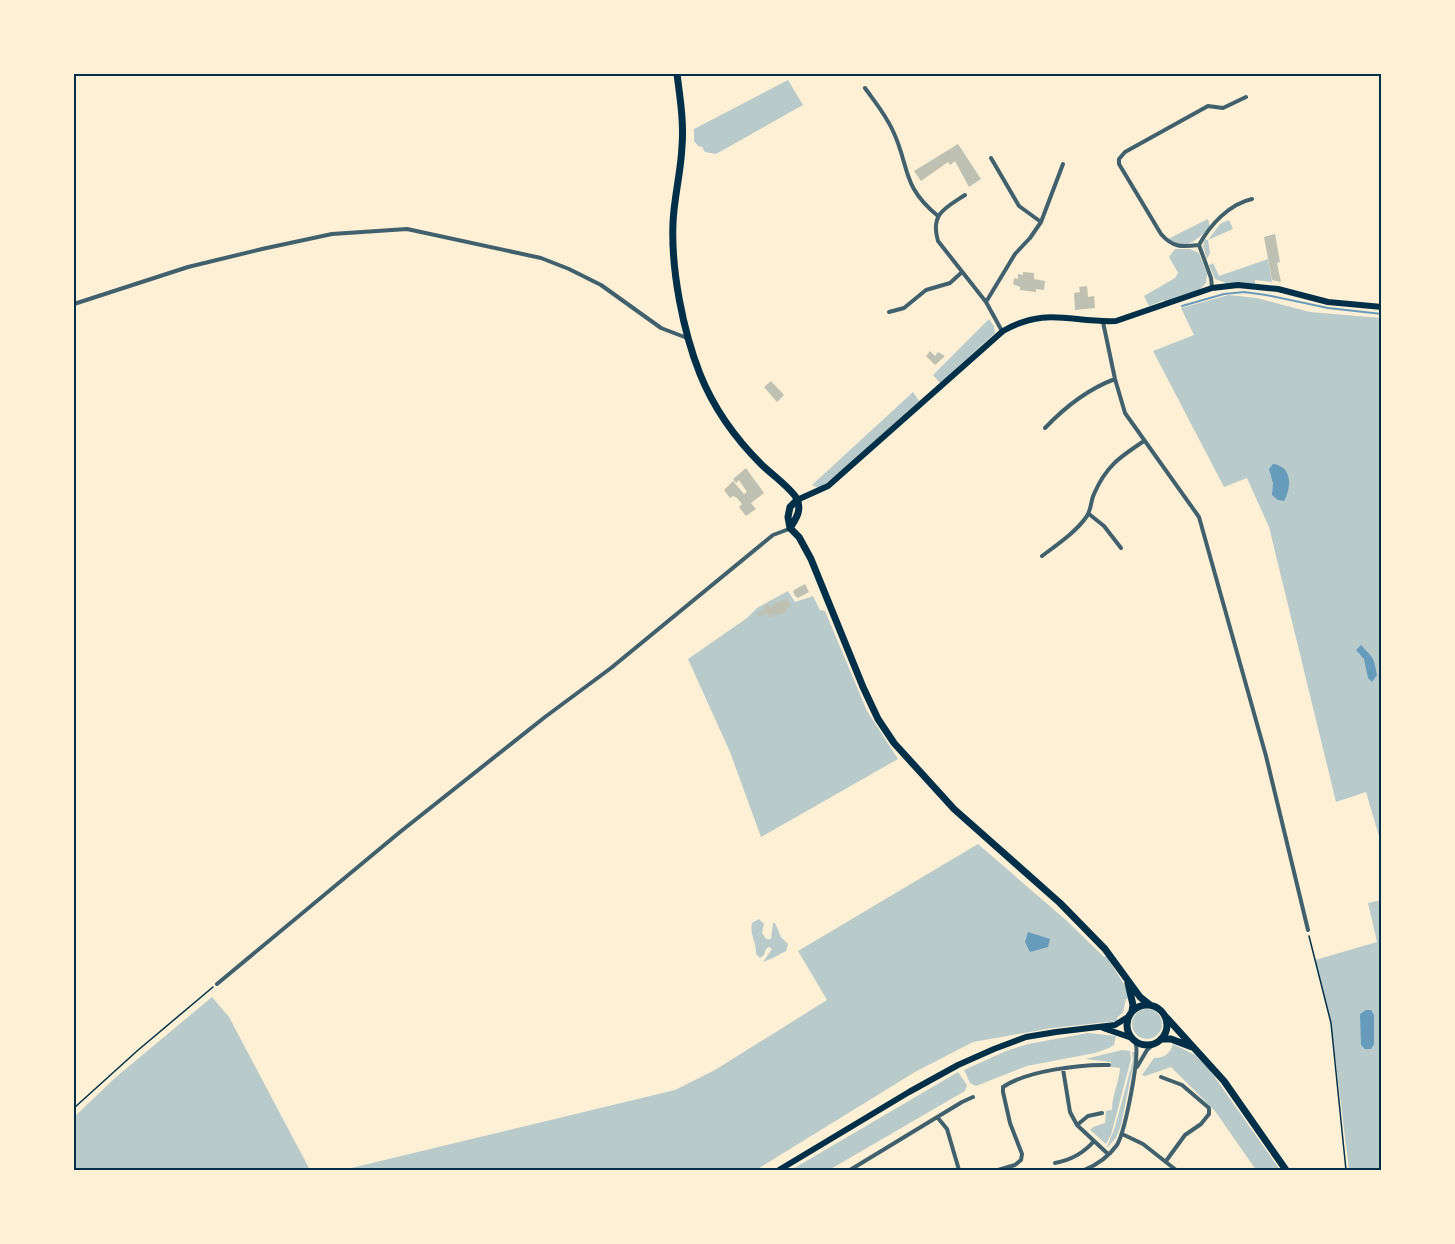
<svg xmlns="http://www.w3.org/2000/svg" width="1455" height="1244" viewBox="0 0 1455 1244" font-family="'Public Sans',sans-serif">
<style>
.green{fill:#b9caca}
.water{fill:#669bbc}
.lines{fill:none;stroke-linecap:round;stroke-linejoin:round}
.stream{stroke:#669bbc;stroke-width:2}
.building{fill:#bec0b2}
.path{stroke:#003049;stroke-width:1.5}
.minor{stroke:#3f606c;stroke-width:4}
.secondary{stroke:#003049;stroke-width:6}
.primary{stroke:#003049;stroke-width:7}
.neatline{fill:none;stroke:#003049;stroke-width:2}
</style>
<rect width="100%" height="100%" fill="#fdf0d5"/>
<!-- green -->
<path class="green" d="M788,80l15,25 -87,49 -11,-2 -3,-5 -4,-1 -4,-5v-12z
M1208,219l2,8c-12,12 -26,26 -42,12z
M1229,220l4,9 -25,11 2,13 -3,6 -4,-13 2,-7 3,1 12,-16z
M1175,249h15l9,4 8,21 -1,9 -6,6 1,3 -35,12 -2,-4 -15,6 -5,-10 31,-18 3,-5 -9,-16z
M1268,259l4,23 -17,-2v5l-29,1v-3l-11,-4 -6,-14 4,-2 6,13z
M1229,295l28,3 53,14 71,6v525l-15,-51 -30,10 -67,-275 -22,-49 -23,9 -71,-136 41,-16 -13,-27z
M989,319l5,7 1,7 -55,50 -7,-8z
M913,392l6,9 -78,70 -20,16h-5l-4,-2z
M788,591l7,11 18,-6 7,14 5,1 42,100 31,48 -137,78 -31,-85 -42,-93 59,-41 10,-10z
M978,844l89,77 37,36 2,-1 20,31 4,11 -4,1 -3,13 -6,6v3l-65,7 -79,14 -58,30 -159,98h-413l332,-80 40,-20 112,-70 -29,-49z
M1381,900v270h-32l-18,-147 -16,-63 62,-18 -9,-39z
M759,919l5,5 -2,9 4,6h5l2,-16h2l6,14 7,7 -2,7 -13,7 -10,4 9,-13 -3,-2 -3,2 -2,6 -4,3 -4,-4c1,-11 -7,-21 -4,-31z
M212,997l17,20 81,153h-236v-53l42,-40z
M1132 1024a15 15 0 1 1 30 0a15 15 0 1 1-30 0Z
M1088,1033l28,3 -2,9 -5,3 -14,5 -68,13 -51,20 -6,-3 -6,-13 42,-19 22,-7z
M1173,1044l22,11 14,14 71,101h-24l-41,-59 -44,-44 -26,9 -3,-1 12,-17c10,0 16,-4 19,-14z
M1122,1050l8,1 1,8 -20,76 -5,9 -16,-14 3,-3 12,-4 1,-12 6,-1c0,-15 7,-27 8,-42l-9,-1v-5l-26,-3z
M1132,1052h4l-15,73 -5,13 -8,9h-1l8,-20 18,-67z
M958,1072l9,13 -2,6 -136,79h-38z"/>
<!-- water -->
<path class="water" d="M1273,464c19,2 19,23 11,37l-6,-1 -6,-5 1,-12 -4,-14z
M1361,645c13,15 12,9 16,30l-5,7 -4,-4 -4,-19 -8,-9z
M1028,932l22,7 -2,8 -18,5 -5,-10z
M1366,1010h5l3,5v29l-3,5h-6l-4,-4 -1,-31z"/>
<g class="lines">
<!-- stream -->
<path class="stream" d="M1182,306l42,-12 20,-2 22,3 62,13 54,6"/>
</g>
<!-- building -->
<path class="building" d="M958,144l23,35 -12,8 -14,-26 -5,4 -2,-3 -27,19 -7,-10z
M1275,234l5,28 -3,1 4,19 -9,-2 -8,-43z
M1023,272l11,1v6l11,2 -1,9 -8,-1v3l-16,-2v-3l-7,-3 1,-6 4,1v-5l5,1z
M1087,286l1,11 6,-1 1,12 -20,2 -1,-17 6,-1 -1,-5z
M930,351l5,5 3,-4 7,4 -10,9 -9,-9z
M771,381l13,14 -7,7 -13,-15z
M746,468l18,25 -13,10 5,6 -10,7 -7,-9 3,-3 -5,-6 -4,-2 -3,2 -6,-8 9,-9 11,13 3,-2 -8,-12 -3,3 -3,-4z
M805,584l4,8 -11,6 -3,-2 -2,-4 1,-2z
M787,598l4,8 -5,3 1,2 -10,5 -1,-2 -7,4 -2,-5 -9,4 -1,-4 8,-4 -1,-3 4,-2 1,3z"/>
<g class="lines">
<!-- path -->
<path class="path" d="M1309,936l22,87 15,147
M74,1108l63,-57 76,-64"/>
<!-- minor -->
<path class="minor" d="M865,88c10,14 21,27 28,43 17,36 8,55 45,85
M1246,97l-23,11 -15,-2 -83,46 -6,7v5l42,70c12,14 21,13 38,11 11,-20 30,-41 53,-46
M991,158l28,48 22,16
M965,195c-20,13 -35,19 -27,46l48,61 16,29
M1199,245l12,33 1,9
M986,302l29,-48 15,-16 11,-16 22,-58
M74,304l114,-37 74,-18 70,-15 75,-5 134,29 28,11 32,16 60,43 26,10
M889,312l15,-4 22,-18 24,-7 11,-10
M1103,322l12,57 10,34 74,104 67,239 42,174
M1045,428c20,-21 43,-39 70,-49
M1089,514l15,12 17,22
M1042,556c16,-12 34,-24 45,-40 4,-6 4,-16 7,-22 12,-28 26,-37 50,-53
M217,984l183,-152 145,-115 66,-49 162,-133 16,-6
M1137,1067l10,-17 8,-7
M1063,1069l7,43 7,13 31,29
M1161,1077l21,8 27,23v6l-8,10 -16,11 -19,26
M938,1118l9,11 12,41
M1077,1125l11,-9 14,-3
M1122,1134l21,10 33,26
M1055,1163c16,-3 28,-9 39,-22
M850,1170l112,-68 11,-5
M998,1170l17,-5 6,-5 1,-6 -12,-31 -7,-31v-5c23,-16 78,-23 106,-22
M1084,1170c13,-5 25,-14 33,-25 8,-14 24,-91 18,-104"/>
<!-- secondary -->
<path class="secondary" d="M797,500l31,-14 175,-155c44,-25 68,-8 113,-10l96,-33 26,-3 40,4 50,13 54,5
M1103,1028l29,10
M779,1170l130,-78 49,-27 36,-16 32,-12 30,-5 59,-7 13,-8"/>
<!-- primary -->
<path class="primary" d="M677,74c3,24 7,48 5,72 -1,26 -8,51 -9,77 -2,47 10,108 27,151 14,35 35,64 61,90 10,10 30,24 36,35 5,11 -1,20 -7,29
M797,500l-7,7 -2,10 2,11 9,9 12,22 52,128 15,32 16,24 60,66 106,94 45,46 35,48 10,8
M1128,983l5,22 -1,6
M1127 1025a20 20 0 1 1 40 0a20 20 0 1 1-40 0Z
M1166,1017l58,64 62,89
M1161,1039h10l21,8"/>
</g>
<!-- border -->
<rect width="1455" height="1244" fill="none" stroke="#fdf0d5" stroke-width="150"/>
<rect x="75" y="75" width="1305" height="1094" class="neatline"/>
</svg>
